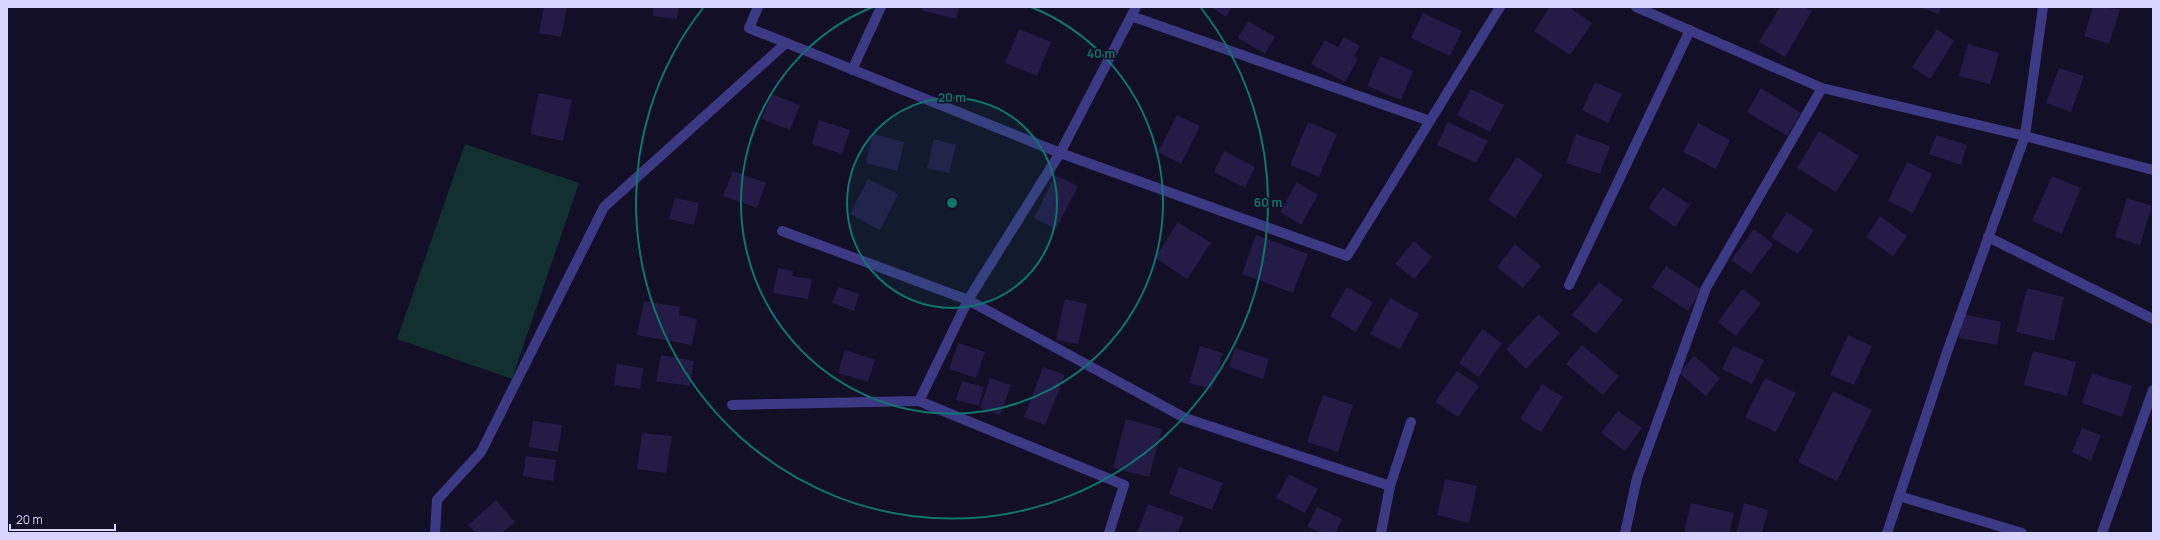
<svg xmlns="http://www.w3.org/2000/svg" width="2160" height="540" viewBox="0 0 2160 540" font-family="Manrope,sans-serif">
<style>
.green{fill:#12302f}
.building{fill:#241b47}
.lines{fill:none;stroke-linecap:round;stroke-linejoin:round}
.minor{stroke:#3d3a85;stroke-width:10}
.ring{fill:none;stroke:#0f766e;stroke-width:2}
.centre{fill:#0f766e;stroke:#130f26;stroke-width:2}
.ring-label{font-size:12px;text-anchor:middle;font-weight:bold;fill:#0f766e;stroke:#130f26;stroke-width:3;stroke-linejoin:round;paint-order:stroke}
</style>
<rect width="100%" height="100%" fill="#130f26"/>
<!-- green -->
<path class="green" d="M465,144l114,39 -67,196 -115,-40z"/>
<!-- building -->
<path class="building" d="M544,7h23l-6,30 -22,-4z
M654,7h25l-2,12 -24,-3z
M922,7h37l-3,12 -35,-9z
M1211,7h21l-6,10z
M1550,7h19l23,16 -22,32 -36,-24z
M1780,7h24l8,4 -27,46 -26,-15z
M1919,7h22l-2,7z
M2093,7l27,2 -11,35 -25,-8z
M1423,13l39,18 -12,25 -39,-18z
M1248,21l27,16 -10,17 -27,-16z
M1019,29l32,13 -14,34 -32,-13z
M1937,29l17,12 -24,38 -18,-12z
M1344,37l16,9 -6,10 4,3 -13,23 -34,-18 14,-24 13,7z
M1968,44l31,9 -9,31 -31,-8z
M1380,56l33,15 -12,29 -34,-14z
M2059,68l25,8 -13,36 -25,-9z
M1595,82l27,12 -14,29 -26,-13z
M1761,88l40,25 -14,23 -40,-24z
M1471,89l33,16 -14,27 -33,-17z
M539,93l33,7 -9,41 -33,-7z
M771,94l29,11 -10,25 -28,-11z
M1177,115l23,11 -19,38 -23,-12z
M819,120l31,10 -8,24 -30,-10z
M1308,122l29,12 -18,43 -29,-12z
M1448,122l40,19 -12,22 -39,-18z
M1698,123l32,17 -14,29 -33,-17z
M1819,131l40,25 -23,36 -39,-24z
M873,134l31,8 -7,29 -31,-8z
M1576,134l34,12 -10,28 -34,-11z
M1936,135l31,10 -6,20 -32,-11z
M934,139l22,6 -7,28 -22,-5z
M1224,151l31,16 -10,21 -31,-16z
M1517,157l26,18 -28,43 -27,-18z
M1907,162l25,12 -19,39 -25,-12z
M733,171l33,12 -9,25 -34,-12z
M1055,175l23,11 -22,43 -22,-11z
M2052,176l29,12 -19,46 -30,-13z
M868,179l30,15 -18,36 -30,-16z
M1297,182l21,13 -17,30 -21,-13z
M1663,187l27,18 -15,22 -27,-19z
M675,198l24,5 -5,22 -25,-6z
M2127,198l25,8 -12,39 -25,-8z
M1787,212l27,18 -16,24 -27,-17z
M1880,216l27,20 -14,20 -27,-19z
M1178,222l33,21 -24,36 -32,-21z
M1754,229l19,15 -22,30 -20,-14z
M1256,235l52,19 -15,39 -51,-19z
M1414,241l18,16 -18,22 -19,-15z
M1515,244l26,22 -18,22 -26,-21z
M1666,266l36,24 -14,21 -36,-24z
M778,268l15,3 -1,5 20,3 -4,20 -35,-6z
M1599,282l24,18 -27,34 -24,-19z
M838,287l21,7 -5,17 -22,-8z
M1347,287l26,15 -17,30 -26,-16z
M2027,288l37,9 -10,44 -38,-9z
M1742,289l19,14 -25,33 -18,-14z
M1390,298l29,16 -19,35 -30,-15z
M1065,299l22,5 -9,40 -22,-4z
M644,301l36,6 -1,8 18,4 -5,26 -55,-10z
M1539,314l21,19 -34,36 -20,-20z
M1963,314l38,8 -4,23 -38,-7z
M1482,329l20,14 -23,34 -20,-14z
M1848,335l24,11 -18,39 -24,-10z
M958,343l27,9 -9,26 -27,-9z
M1582,345l37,31 -16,19 -37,-31z
M1200,346l23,7 -11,36 -23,-6z
M1733,346l31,14 -12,24 -30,-15z
M1235,348l34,11 -6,20 -34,-12z
M845,350l30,10 -7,22 -30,-9z
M2033,351l43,11 -9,34 -43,-11z
M661,355l33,6 -4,25 -34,-5z
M1694,356l26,22 -14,18 -27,-23z
M617,364l26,4 -3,21 -26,-4z
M1043,367l22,8 -20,50 -21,-8z
M1457,371l22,15 -21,31 -23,-15z
M2092,373l40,13 -10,31 -40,-14z
M990,378l21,7 -11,30 -20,-7z
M1765,378l31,15 -20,39 -31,-15z
M962,381l22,6 -5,19 -23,-6z
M1542,384l21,13 -22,35 -21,-13z
M1833,391l39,19 -35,71 -39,-19z
M1323,395l30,10 -15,47 -31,-10z
M1618,411l24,17 -17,23 -24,-18z
M1126,419l36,10 -13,48 -36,-9z
M533,421l29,4 -4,27 -29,-5z
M2082,428l19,7 -10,26 -19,-9z
M642,433l30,3 -6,37 -29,-4z
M526,456l30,4 -3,21 -30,-5z
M1179,467l44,16 -11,27 -43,-16z
M1289,474l29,15 -13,24 -29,-15z
M1445,479l32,7 -8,37 -32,-8z
M496,500l19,22 -13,11h-26l-8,-8z
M1691,503l43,10 -5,20h-45z
M1744,503l24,7 -6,23h-26z
M1148,504l36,13 -6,16h-41z
M1317,507l25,12 -6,14h-13l-16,-6z"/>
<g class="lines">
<!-- minor -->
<path class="minor" d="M758,7l-9,21 311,125 287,103 153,-249
M1636,7l186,81 203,48 128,34
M1131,16l299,105
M852,70l29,-63
M782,231l186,69 217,118 205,68
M1988,237l165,82
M1569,285l121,-255
M919,401l49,-101 92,-147 76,-146
M732,405l187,-4 205,84 -15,48
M1899,496l123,37
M435,533l2,-33 44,-48 123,-245 182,-164
M1381,533l9,-47 21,-64
M1625,533l12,-55 69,-190 116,-200
M1887,533l60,-181 78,-216 18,-129
M2102,533l51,-143"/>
</g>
<!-- distance rings -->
<circle cx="952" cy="203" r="105" fill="#0f766e" fill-opacity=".12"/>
<g class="ring">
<circle cx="952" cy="203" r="105"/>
<path d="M1031 7A211 211 0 1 1 873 7"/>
<path d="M1201 8A316 316 0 1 1 703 8"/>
</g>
<circle cx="952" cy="203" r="6" class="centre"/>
<g class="ring-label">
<text x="1101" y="58">40 m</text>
<text x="952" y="102">20 m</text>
<text x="1268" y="207">60 m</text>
</g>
<!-- border -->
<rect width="2160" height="540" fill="none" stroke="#d9d4ff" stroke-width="16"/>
<!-- scale -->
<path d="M10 524v6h105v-6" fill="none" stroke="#d9d4ff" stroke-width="2"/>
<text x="16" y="524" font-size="12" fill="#d9d4ff" stroke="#130f26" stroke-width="3" paint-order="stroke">20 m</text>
</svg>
